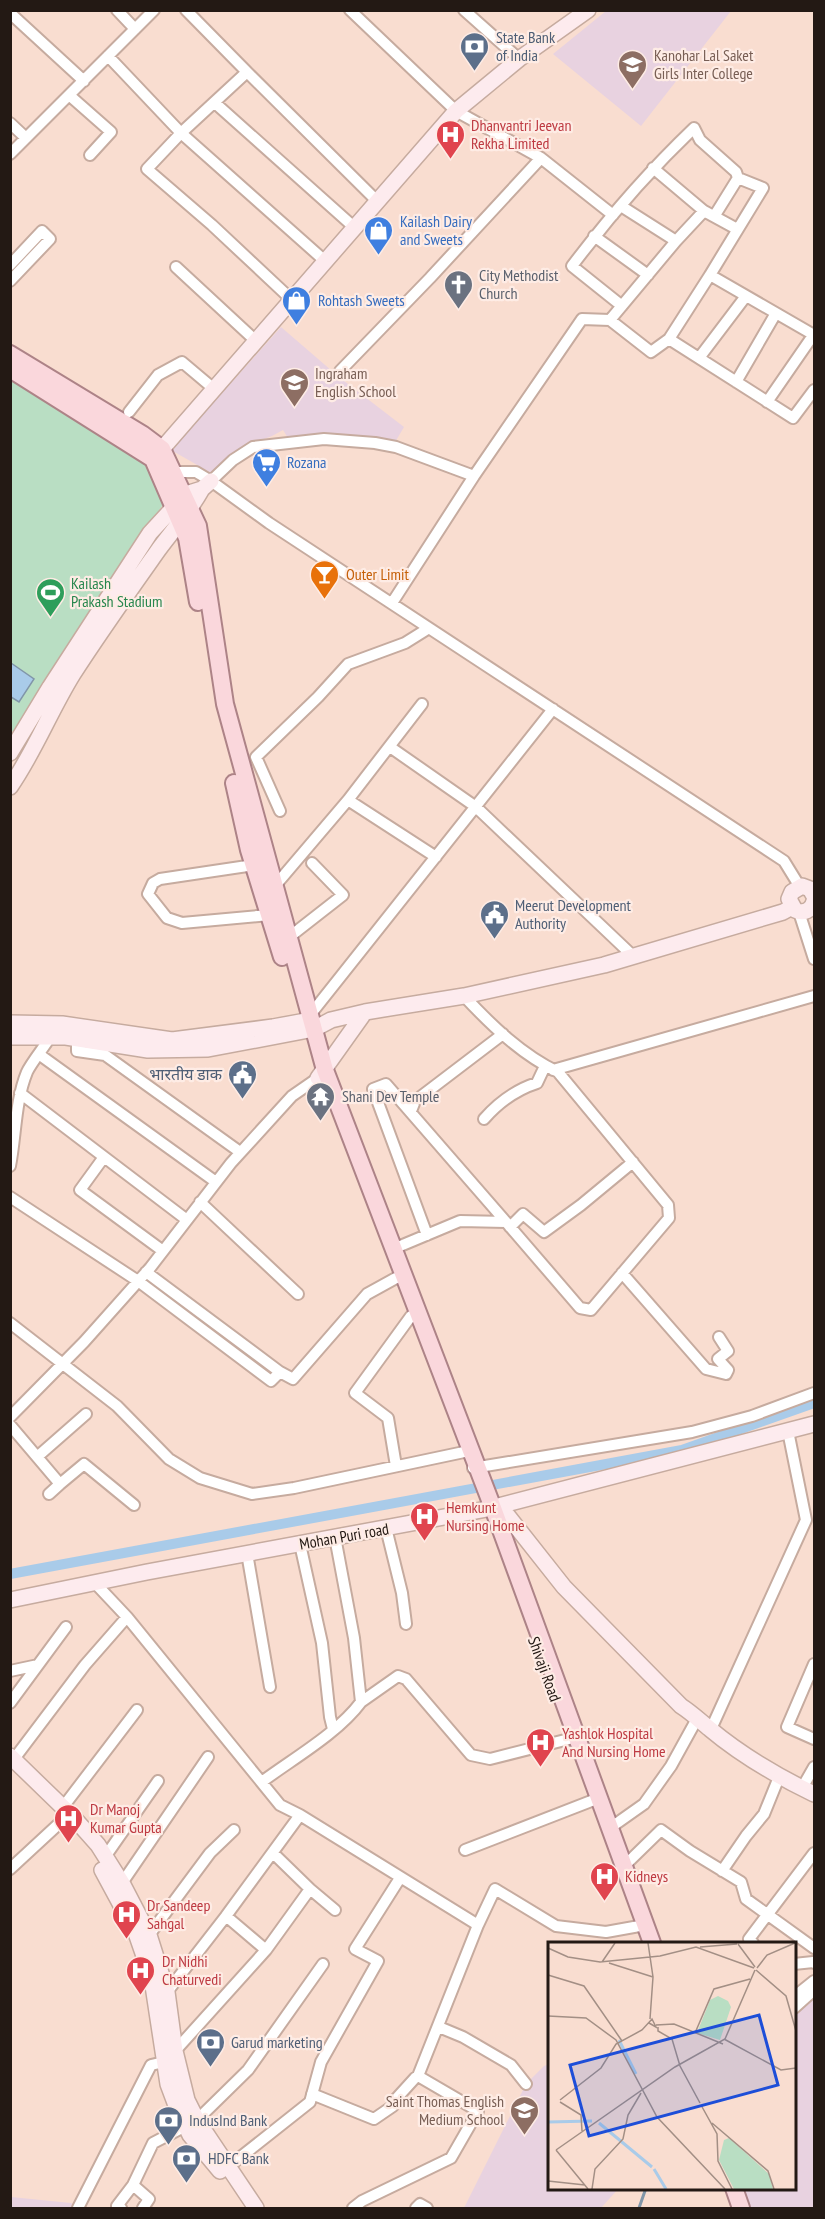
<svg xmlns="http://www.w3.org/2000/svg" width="825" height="2219" viewBox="0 0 825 2219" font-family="'PT Sans Narrow','Noto Sans Devanagari',sans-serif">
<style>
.education{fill:#e8d2e0}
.green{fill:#b9dec3}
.water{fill:#a9cbe9;stroke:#8196a9;stroke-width:1.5}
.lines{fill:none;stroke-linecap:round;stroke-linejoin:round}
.stream{stroke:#8196a9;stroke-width:3}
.canal{stroke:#a9cbe9;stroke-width:10}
.street-casing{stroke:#c6ab9f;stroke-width:14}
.secondary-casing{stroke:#c6ab9f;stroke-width:18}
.primary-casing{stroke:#ad8387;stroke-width:20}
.street{stroke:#fff;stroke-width:10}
.secondary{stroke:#fdebee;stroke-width:15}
.primary{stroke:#fad7dc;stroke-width:16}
.labels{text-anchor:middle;stroke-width:4.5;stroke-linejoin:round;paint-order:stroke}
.service-label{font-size:16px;fill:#4e5e75;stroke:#feece5;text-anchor:start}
.education-label{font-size:16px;fill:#785e54;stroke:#feece5;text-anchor:start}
.health-label{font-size:16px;fill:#be3a42;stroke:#feece5;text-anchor:start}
.shop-label{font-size:16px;fill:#366cbe;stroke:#feece5;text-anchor:start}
.worship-label{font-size:16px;fill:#5b616d;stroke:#feece5;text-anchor:start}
.food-label{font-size:16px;fill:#c56008;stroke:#feece5;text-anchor:start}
.leisure-label{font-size:16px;fill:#27864d;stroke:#feece5;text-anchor:start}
.street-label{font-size:16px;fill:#231914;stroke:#feece5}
.inset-river{fill:none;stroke:#a9cbe9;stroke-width:3}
.inset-road{fill:none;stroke:#a38f85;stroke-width:1.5}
.view{fill:#1d4ed8;fill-opacity:0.15;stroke:#1d4ed8;stroke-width:3}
.inset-edge{fill:none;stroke:#231914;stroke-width:3}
</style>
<rect width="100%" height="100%" fill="#f9ddd0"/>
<!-- education -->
<path class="education" d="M606,11v-1l125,1 -90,115 -88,-72z
M281,327l58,50 65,50 -10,17 -106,-6 -5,-8 -11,6 -19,7 -40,31 -42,-24z
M814,1995v213h-64l-7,-20h51v-174z
M549,2064v124h70l-18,20h-137l62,-124 18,-18z
M11,2197l60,6 7,5h-67z"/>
<!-- green -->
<path class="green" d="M10,376l136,83 15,19 1,28 -147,227 -5,-3z"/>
<!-- water -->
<path class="water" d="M11,663l23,16 -15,23 -8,-5z"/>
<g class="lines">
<!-- stream -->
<path class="stream" d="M639,2208l7,-20"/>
<!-- canal -->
<path class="canal" d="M10,1574l672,-124 132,-47"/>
<defs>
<path id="street" d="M117,10l18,19
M186,10l61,62
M350,10l106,101 85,47 72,57
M464,10l55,49
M10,13l74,68
M108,56l73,77 144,128
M69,95l42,37 -21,23
M215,103l140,125
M10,123l16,15
M10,154l144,-144
M653,168l51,43
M594,236l54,39
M676,241l28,-30 33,18
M10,265l32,-34 8,8 -40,42
M176,267l80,74
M710,275l53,-87 -25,-10
M292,300l-80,-75 -65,-56 34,-36 66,-61 130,129
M622,306l-50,-40c37,-49 77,-95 122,-138l6,12 36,32 2,6 -23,37
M610,320l41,32 18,-13 41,-64 104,60
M669,339l124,79 21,-28
M699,358l47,-62
M340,371l90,-93 111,-120
M736,382l40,-69
M767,402l47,-68
M129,412l29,-37 24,-13 32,27
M173,472h23l15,9 58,42 515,338 16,26
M211,481l22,-21 20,-13 71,-8 51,4 21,4 78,29 108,-157 28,1 66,-79 -55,-35
M392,603l82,-127
M390,747l86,60 158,150
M348,800l88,57
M280,811l-24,-54 62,-60 30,-33 57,-21 24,-15
M254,865l-94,14 -7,4 -5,11 19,24 15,5 87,-8
M274,887l74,-87 74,-96
M799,912l15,47
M288,938l55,-43 -31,-32
M310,1015l243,-306
M77,1039v12l28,4 135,97
M40,1055l176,127
M553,1070l261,-74
M20,1093l167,127
M411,1111l4,-10 88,-67
M484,1119c15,-17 31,-29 53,-36l8,-17
M104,1157l-24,33 83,61
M10,1166c6,-31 5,-65 17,-94 4,-9 18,-26 24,-36
M10,1197l128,84 133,100 9,-9 -134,-100
M200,1202l98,92
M510,1227l13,-13 21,18 37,-27 52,-43
M427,1235l-54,-146 13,-5 120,138
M393,1249l67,-28 46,1 74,86 11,2 78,-92 -1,-13 -110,-133c-36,-17 -67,-47 -94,-76
M622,1273l84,96 20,5 2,-4 -10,-11 10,-8 -9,-14
M10,1323l107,83 52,53 31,19 52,16 42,-6 170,-36
M280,1372l13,7 74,-85 29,-16
M10,1417l74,-75 66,-74 81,-105 61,-67 26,-18
M10,1425l50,59 -11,10
M37,1457l49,-43
M396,1466l-8,-48 -33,-25 56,-77
M473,1468l219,-36 60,-16 62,-23
M60,1484l24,-20 50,41
M386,1528l16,65 4,31
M300,1544l22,99 8,74 3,12
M247,1553l23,134
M95,1583l32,34 153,188 20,10
M814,1664l-27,63 27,12
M10,1671l28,-6
M361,1702l37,-26 8,3 65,76 19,4 87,-22
M10,1703l56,-76
M711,1729l95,-209 -18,-89
M14,1759l71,-94 42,-48
M263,1781c31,-23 75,-48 98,-79l-7,-64 -19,-101
M802,1788l12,-21
M63,1807l74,-97
M610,1828l34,-24 27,-38 27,-49
M465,1850l134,-52
M273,1853l37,36 25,21
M105,1857l53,-76
M10,1869l53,-49
M620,1870l41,-40 29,21 51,31 5,17 68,49
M722,1871l24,-35 18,-22 15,-37
M122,1883l86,-126
M149,1935l61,-82 24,-23
M753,1943l-4,-4 65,-86
M266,1950l44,-61
M794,1964l19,-2 1,1
M167,1992l59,-76 74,-101 178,110
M794,1997l20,-16
M794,2008l20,-18
M439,2027l24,10 48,28 15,19
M175,2051l91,-101 -40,-34
M312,2094l62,25 19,-13 2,-6 20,-22 3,-2
M228,2167l82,-65 11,-40 57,-101 -23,-12 45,-71
M78,2208l73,-143 13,-3
M121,2208l-4,-2 16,-21
M143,2208l6,-9 -16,-14 20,-42 44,-23 51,-50 75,-106
M353,2208l9,-7 89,-43 27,-47 -60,-35 60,-151 17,-36 61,37 50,6 39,-7
M416,2208l4,-4 7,4"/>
<path id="secondary" d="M155,457l301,-346 63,-52 69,-49
M10,753l40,-66 100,-154 36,-39 16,-5 9,-8
M10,787c25,-36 40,-76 63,-113 27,-42 57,-84 86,-125 15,-20 31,-38 43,-60
M814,896l-4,-7 -8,-3 -10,6 -3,7 6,11c8,4 17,1 19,-9
M10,1023l52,1 110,16 101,-13 38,-7
M10,1037h56l82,13 60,-1 106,-20 17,-9 34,-8 99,-16 140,-31 179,-53 9,-5
M318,1078l47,-66
M500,1506l64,81 117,119c11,7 19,15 29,23 31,26 69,48 104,65
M10,1600l137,-28 340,-63 327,-85
M10,1756l64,62 24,27 24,38 27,52 18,57 8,59 12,49 10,20 59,88
M102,1870l34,63 16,46 16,105 9,24 13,27 30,36"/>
<path id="primary" d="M10,354l132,80 20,15 36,77 27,178 100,366 168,438 159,435
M10,369l143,90 34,79 11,64
M234,783l15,67 33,107
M734,2188l7,20"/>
</defs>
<!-- street casing -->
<use href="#street" class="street-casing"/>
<!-- secondary casing -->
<use href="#secondary" class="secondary-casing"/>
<!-- primary casing -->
<use href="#primary" class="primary-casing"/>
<!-- street -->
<use href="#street" class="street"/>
<!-- secondary -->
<use href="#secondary" class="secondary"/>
<!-- primary -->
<use href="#primary" class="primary"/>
</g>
<!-- icons -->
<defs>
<symbol id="bank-pin" viewBox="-11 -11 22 30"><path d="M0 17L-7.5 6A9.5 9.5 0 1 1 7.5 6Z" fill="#5c6f8a" stroke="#feece5"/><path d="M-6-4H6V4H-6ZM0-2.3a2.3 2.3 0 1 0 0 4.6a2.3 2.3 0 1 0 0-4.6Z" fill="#fff"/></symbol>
<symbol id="school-pin" viewBox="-11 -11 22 30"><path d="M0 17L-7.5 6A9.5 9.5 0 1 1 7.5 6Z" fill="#8d6e63" stroke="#feece5"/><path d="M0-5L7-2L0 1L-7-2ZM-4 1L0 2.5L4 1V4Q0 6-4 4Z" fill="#fff"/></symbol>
<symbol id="hospital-pin" viewBox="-11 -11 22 30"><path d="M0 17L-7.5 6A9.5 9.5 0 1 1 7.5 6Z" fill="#e0444e" stroke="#feece5"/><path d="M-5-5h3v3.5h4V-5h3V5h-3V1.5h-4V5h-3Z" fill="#fff"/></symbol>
<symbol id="shop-pin" viewBox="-11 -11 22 30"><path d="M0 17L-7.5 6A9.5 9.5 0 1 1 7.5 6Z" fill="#3f7fe0" stroke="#feece5"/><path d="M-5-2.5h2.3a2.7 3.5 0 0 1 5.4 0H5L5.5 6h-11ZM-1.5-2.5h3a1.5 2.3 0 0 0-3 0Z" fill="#fff"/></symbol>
<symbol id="church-pin" viewBox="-11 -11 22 30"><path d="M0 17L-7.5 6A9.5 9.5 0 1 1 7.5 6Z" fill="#6b7280" stroke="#feece5"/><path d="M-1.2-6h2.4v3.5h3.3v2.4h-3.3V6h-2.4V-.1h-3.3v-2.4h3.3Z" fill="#fff"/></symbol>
<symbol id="supermarket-pin" viewBox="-11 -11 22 30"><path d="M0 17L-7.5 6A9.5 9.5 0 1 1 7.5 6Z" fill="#3f7fe0" stroke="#feece5"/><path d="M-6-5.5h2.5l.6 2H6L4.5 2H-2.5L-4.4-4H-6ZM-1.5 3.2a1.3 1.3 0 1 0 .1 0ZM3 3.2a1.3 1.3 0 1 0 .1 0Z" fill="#fff"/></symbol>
<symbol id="bar-pin" viewBox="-11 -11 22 30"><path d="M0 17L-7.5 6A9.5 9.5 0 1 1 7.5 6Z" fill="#e8710a" stroke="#feece5"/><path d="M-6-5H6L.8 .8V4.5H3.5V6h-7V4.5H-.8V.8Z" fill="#fff"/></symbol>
<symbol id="stadium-pin" viewBox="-11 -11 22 30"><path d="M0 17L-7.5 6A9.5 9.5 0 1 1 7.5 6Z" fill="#2e9e5b" stroke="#feece5"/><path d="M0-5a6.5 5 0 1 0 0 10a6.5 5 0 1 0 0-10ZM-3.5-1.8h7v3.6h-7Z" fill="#fff"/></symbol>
<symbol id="civic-pin" viewBox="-11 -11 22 30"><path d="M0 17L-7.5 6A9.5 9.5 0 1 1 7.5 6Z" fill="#5c6f8a" stroke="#feece5"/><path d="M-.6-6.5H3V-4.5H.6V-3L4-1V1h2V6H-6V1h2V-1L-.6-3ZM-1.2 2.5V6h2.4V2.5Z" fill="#fff"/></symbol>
<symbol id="temple-pin" viewBox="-11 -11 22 30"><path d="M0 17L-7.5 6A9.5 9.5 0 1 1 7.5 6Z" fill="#6b7280" stroke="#feece5"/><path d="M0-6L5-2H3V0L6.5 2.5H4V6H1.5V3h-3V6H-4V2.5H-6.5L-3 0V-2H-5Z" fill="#fff"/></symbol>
</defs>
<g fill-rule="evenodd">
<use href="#bank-pin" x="458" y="30" width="33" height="45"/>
<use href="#school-pin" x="616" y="48" width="33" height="45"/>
<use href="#hospital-pin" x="434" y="118" width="33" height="45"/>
<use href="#shop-pin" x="362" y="214" width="33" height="45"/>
<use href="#church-pin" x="442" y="268" width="33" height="45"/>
<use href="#shop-pin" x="280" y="284" width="33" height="45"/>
<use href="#school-pin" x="278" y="366" width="33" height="45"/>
<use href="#supermarket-pin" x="250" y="446" width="33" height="45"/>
<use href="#bar-pin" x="308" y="558" width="33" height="45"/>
<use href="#stadium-pin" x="34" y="576" width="33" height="45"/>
<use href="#civic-pin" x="478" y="898" width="33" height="45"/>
<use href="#civic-pin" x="226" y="1058" width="33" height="45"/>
<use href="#temple-pin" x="304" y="1080" width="33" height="45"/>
<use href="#hospital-pin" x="408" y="1500" width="33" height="45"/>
<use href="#hospital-pin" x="524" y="1726" width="33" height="45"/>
<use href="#hospital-pin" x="52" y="1802" width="33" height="45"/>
<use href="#hospital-pin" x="588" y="1860" width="33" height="45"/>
<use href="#hospital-pin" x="110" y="1898" width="33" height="45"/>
<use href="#hospital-pin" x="124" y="1954" width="33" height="45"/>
<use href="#bank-pin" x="194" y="2026" width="33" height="45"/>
<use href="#school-pin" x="508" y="2094" width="33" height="45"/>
<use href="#bank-pin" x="152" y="2104" width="33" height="45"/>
<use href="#bank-pin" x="170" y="2142" width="33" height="45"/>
</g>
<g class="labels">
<!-- service labels -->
<g class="service-label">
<text x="496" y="43">State Bank<tspan x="496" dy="18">of India</tspan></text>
<text x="515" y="911">Meerut Development<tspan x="515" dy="18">Authority</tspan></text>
<text x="222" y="1080" text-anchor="end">भारतीय डाक</text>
<text x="231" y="2048">Garud marketing</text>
<text x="189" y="2126">IndusInd Bank</text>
<text x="208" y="2164">HDFC Bank</text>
</g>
<!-- education labels -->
<g class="education-label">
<text x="654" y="61">Kanohar Lal Saket<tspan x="654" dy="18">Girls Inter College</tspan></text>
<text x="315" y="379">Ingraham<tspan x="315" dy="18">English School</tspan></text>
<text x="504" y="2107" text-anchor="end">Saint Thomas English<tspan x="504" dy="18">Medium School</tspan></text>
</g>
<!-- health labels -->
<g class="health-label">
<text x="471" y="131">Dhanvantri Jeevan<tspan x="471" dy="18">Rekha Limited</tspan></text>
<text x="446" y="1513">Hemkunt<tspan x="446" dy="18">Nursing Home</tspan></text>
<text x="562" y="1739">Yashlok Hospital<tspan x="562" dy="18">And Nursing Home</tspan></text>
<text x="90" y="1815">Dr Manoj<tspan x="90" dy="18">Kumar Gupta</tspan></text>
<text x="625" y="1882">Kidneys</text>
<text x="147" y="1911">Dr Sandeep<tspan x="147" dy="18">Sahgal</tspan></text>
<text x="162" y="1967">Dr Nidhi<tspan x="162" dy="18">Chaturvedi</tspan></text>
</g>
<!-- shop labels -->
<g class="shop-label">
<text x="400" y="227">Kailash Dairy<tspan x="400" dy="18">and Sweets</tspan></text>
<text x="318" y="306">Rohtash Sweets</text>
<text x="287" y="468">Rozana</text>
</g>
<!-- worship labels -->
<g class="worship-label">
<text x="479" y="281">City Methodist<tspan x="479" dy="18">Church</tspan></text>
<text x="342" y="1102">Shani Dev Temple</text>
</g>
<!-- food labels -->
<g class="food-label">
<text x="346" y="580">Outer Limit</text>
</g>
<!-- leisure labels -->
<g class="leisure-label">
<text x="71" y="589">Kailash<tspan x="71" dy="18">Prakash Stadium</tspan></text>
</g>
<!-- street labels -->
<g class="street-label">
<text transform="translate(344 1536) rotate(-10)" y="6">Mohan Puri road</text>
<text transform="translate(545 1669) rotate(70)" y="6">Shivaji Road</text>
</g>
</g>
<!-- overview -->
<g transform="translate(548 1942)">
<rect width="248" height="248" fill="#f9ddd0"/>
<path d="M170,54l10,5 3,6 -11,33 -23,-7 13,-33zM181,196l40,36 4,15h-39l-15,-29 5,-20z" fill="#b9dec3"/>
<path class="inset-river" d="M71,98l17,34M0,180l44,-1M51,181l53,44M106,227l12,20"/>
<path class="inset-road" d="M100,1l5,34 -3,42M190,2l17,23M152,5l37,-3M0,6l20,9 32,5 60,-6 36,-9 58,21M54,20l13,-19M61,21l44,14M209,26l10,-13 28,-12M208,28l30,26 10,35M0,33l36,11 38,55M0,74l38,2 30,22 41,77 68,72M108,83l18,-1 49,20M110,85v4l14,8 8,27 20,37M147,91l19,-44 36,-10M176,97l57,31 15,-2M12,158l41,-32 15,-24 26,-14 10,-11 4,8 -7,-4M12,160l21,13 1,16M153,163l16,29 1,27 14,28M164,181l56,48 6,18M8,208l119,-83 50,-28 30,-69M8,208l32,39M0,239l37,4M44,247l3,-20 28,-30 5,-24 13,-22"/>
<path class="view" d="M211,73l19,70 -189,51 -19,-71z"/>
<rect width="248" height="248" class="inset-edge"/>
</g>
<!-- border -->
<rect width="825" height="2219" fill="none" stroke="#231914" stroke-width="24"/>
</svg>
